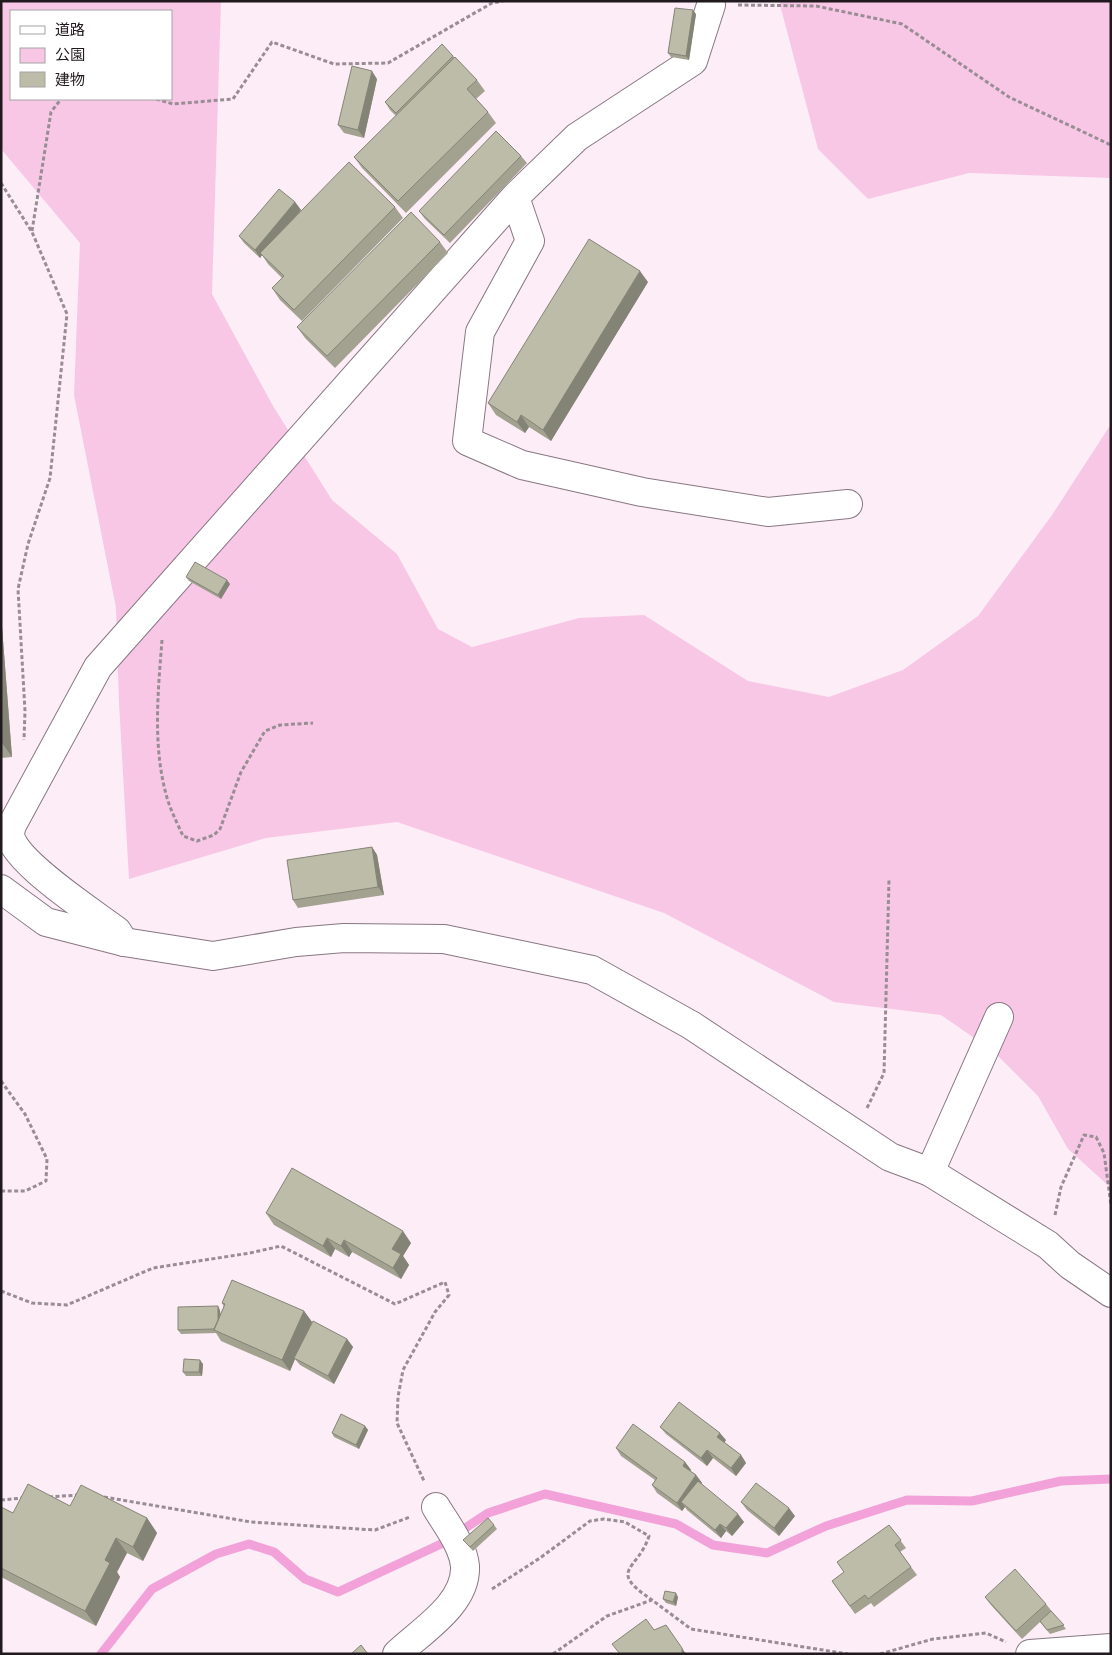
<svg xmlns="http://www.w3.org/2000/svg" width="1112" height="1655" viewBox="0 0 1112 1655" font-family="'Titillium Web','Noto Sans JP',sans-serif">
<style>
.green{fill:#f8c7e6;fill-rule:evenodd}
.lines{fill:none;stroke-linecap:round;stroke-linejoin:round}
.stream{stroke:#f2a2d8;stroke-width:9}
.minor-casing{stroke:#887782;stroke-width:30}
.tertiary-casing{stroke:#887782;stroke-width:30}
.path{stroke:#998d94;stroke-width:3;stroke-dasharray:4 2.5;stroke-linecap:butt}
.minor{stroke:#fff;stroke-width:28}
.tertiary{stroke:#fff;stroke-width:28}
.wall{fill:#a3a291}
.shaded-wall{fill:#848476}
.building{fill:#bdbca9;stroke:#848476}
</style>
<rect width="100%" height="100%" fill="#fdedf7"/>
<!-- green -->
<path class="green" d="M1,1h220l-9,293 61,112 59,94 65,54 41,75 34,18 107,-29 65,-3 104,66 81,16 74,-27 75,-54 74,-101 59,-91v764l-43,-39 -30,-53 -45,-45 -52,-36 -107,-13 -170,-89 -267,-91 -131,16 -137,41 -10,-176 -3,-95 -42,-213 6,-152 -79,-94zM11,11h160v88h-160z
M779,1h332v177l-142,-5 -101,26 -50,-50z"/>
<g class="lines">
<!-- stream -->
<path class="stream" d="M101,1654l51,-65 64,-35 33,-10 25,8 31,27 33,13 103,-48 47,-31 57,-19 131,30 37,21 54,8 59,-27 81,-26 65,1 89,-20 50,-2"/>
<defs>
<path id="minor" d="M515,197l15,44 -50,91 -13,109 55,24 120,27 126,20 80,-8
M124,942l-7,-11c-24,-18 -100,-67 -107,-95 0,-3 1,-8 2,-11l86,-158 417,-470 62,-60 116,-76 18,-56
M930,1172l69,-155
M397,1654c24,-23 70,-50 68,-88 -2,-21 -19,-42 -29,-59
M1030,1654l81,-6"/>
<path id="tertiary" d="M1,889l45,33 78,20 89,14 83,-14 48,-4 100,1 148,31 99,55 199,132 40,15 118,73 22,20 41,28"/>
</defs>
<!-- minor casing -->
<use href="#minor" class="minor-casing"/>
<!-- tertiary casing -->
<use href="#tertiary" class="tertiary-casing"/>
<!-- path -->
<path class="path" d="M738,5l78,1 86,18 107,73 102,48
M156,99l17,5 60,-5 39,-57 62,22 54,-1 104,-60 11,-2
M1,183l31,49 35,82 -17,164 -22,66 -10,45 7,122 -1,29
M32,231l19,-119 10,-13
M162,640c-4,52 -10,109 6,161 4,12 10,24 15,35l14,5 17,-6 6,-6 21,-57 24,-41 15,-6 33,-2
M1,1081l24,33 22,45 -1,22 -21,10h-24
M867,1108l17,-35 5,-193
M1055,1215l6,-28 23,-52 12,2 8,16 7,52
M1,1291l31,12 35,2 86,-37 97,-15 31,-7 114,58 50,-22 4,13 -14,17 -32,58 -5,27 -1,26 27,58
M49,1497l29,-2
M104,1497l147,25 124,8 35,-13
M1,1500l22,-2
M492,1589l48,-31 50,-37 14,-2 21,3 24,14c-11,35 -43,33 3,64
M553,1654l54,-38 45,-16 39,29 157,25
M880,1654l53,-15 53,-6 20,9"/>
<!-- minor -->
<use href="#minor" class="minor"/>
<!-- tertiary -->
<use href="#tertiary" class="tertiary"/>
</g>
<!-- wall -->
<path class="wall" d="M696,14l-7,46 -18,-3 -3,-4z
M453,56l24,24 8,11 -9,8 12,13 8,11 -90,90 -44,-45 -8,-11 42,-41 -6,-6 -5,-8z
M377,79l-13,59 -20,-5 -6,-8z
M521,156l6,7 -77,80 -25,-24 -6,-8z
M295,202l6,8 -6,7 100,-10 8,11 -101,103 -22,-21 -8,-12 10,-10 -14,-14 -6,-9 -2,3 -16,-15 -5,-7z
M440,242l8,11 -113,115 -30,-30 -8,-11z
M648,282l-97,159 -22,-14 -4,6 -29,-18 -8,-12z
M186,577l44,7 -9,15 -32,-18z
M1,614l11,143 -11,1z
M372,847l5,8 7,40 -86,13 -5,-8z
M266,1213l145,30 -8,13 6,9 -8,14 -49,-27 -3,5 -14,-8 -4,8 -57,-32z
M222,1303l82,8 8,11 -6,13 41,4 6,8 -19,37 -34,-19 -5,-6 -5,12 -69,-30 -5,-8 -35,1 -3,-4 42,-20v4l4,-7z
M203,1364l-1,12h-16l-3,-4z
M365,1426l3,4 -9,19 -25,-12 -2,-4z
M660,1427l66,13 -2,2 17,13 5,8 -10,13 -23,-18 -6,8 -41,-32z
M616,1448l69,14 6,8 -1,1 6,4 6,8 -1,1 43,38 -12,14 -6,-5 -5,7 -34,-28 -2,-3 -3,4 -25,-18 -5,-8 3,-5 -34,-24z
M741,1502l54,14 -16,20 -32,-26z
M70,1506l77,12 10,15 -14,28 -16,-8 -10,19 3,5 -24,49 -95,-49v-70l12,6z
M494,1525l3,4 -24,22 -10,-11z
M889,1525l17,23 -6,4 17,23 -43,32 -3,-4 -16,11 -23,-33 12,-9z
M678,1597l-2,9 -10,-3 -3,-4z
M985,1597l61,7 20,25 -16,5 -10,-12 -18,17 -32,-35z"/>
<!-- shaded-wall -->
<path class="shaded-wall" d="M693,10l3,4 -7,46 -3,-4z
M372,71l5,8 -13,59 -6,-8z
M295,202l6,8 -39,45 -2,-2 2,2 -2,3 -5,-8z
M640,271l8,11 -97,159 -8,-11z
M521,415l8,12 -4,6 -8,-11z
M227,580l3,4 -9,15 -3,-4z
M1,614l11,143 -10,-14 -1,-6z
M372,847l5,8 7,40 -6,-8z
M403,1231l8,12 -8,13 6,9 -8,14 -8,-11 -1,-19z
M327,1238l8,11 -4,8 -8,-11z
M344,1240l8,12 -3,5 -8,-11z
M218,1306l2,4 1,23 -3,-4z
M304,1311l8,11 -16,36h-2l1,1 -5,12 -8,-11z
M347,1339l6,8 -19,37 -6,-8z
M200,1360l3,4 -1,12 -3,-4z
M365,1426l3,4 -9,19 -3,-4z
M720,1433l6,7 -3,5 -6,-8z
M707,1450l6,8 -6,8 -6,-8z
M741,1455l5,8 -10,13 -5,-8z
M685,1462l6,8 -3,4 -5,-8z
M696,1475l6,8 -16,23 -5,-4 4,5 -3,4 -5,-8z
M789,1508l6,8 -16,20 -5,-8z
M738,1514l6,8 -12,14 -6,-8z
M147,1518l10,15 -14,28 -10,-14z
M720,1524l6,7 -5,7 -6,-8z
M116,1538l11,15 -10,19 3,5 -24,49 -11,-15 20,-51z
M676,1593l2,4 -2,9 -3,-4z
M682,1648l4,6h-4z"/>
<!-- building -->
<path class="building" d="M675,8l18,2 -7,46 -18,-3z
M442,44l11,12 -57,57 -11,-11z
M455,57l22,23 -10,9 21,23 -90,89 -44,-44z
M352,66l20,5 -14,59 -20,-5z
M496,131l25,25 -77,79 -25,-24z
M349,162l46,45 -101,103 -22,-22 12,-12 -24,-23z
M279,189l16,13 -40,48 -16,-14z
M411,212l29,30 -113,114 -30,-29z
M589,239l51,32 -97,159 -22,-15 -4,7 -29,-19z
M195,562l32,18 -9,15 -32,-18z
M372,847l6,40 -85,13 -6,-40z
M292,1168l111,63 -11,18 9,5 -8,14 -49,-28 -3,6 -14,-8 -4,8 -57,-33z
M232,1280l72,31 -22,49 -68,-30 11,-26 -3,-1z
M218,1306v14l-4,9 -36,1v-23z
M313,1321l34,18 -19,37 -34,-18z
M184,1359l16,1 -1,12h-16z
M679,1402l41,31 -3,4 24,18 -10,13 -24,-18 -6,8 -41,-31z
M341,1414l24,12 -9,19 -24,-12z
M633,1424l52,38 -2,4 13,9 -19,28 -25,-18 5,-7 -41,-30z
M698,1481l40,33 -12,14 -6,-4 -5,6 -34,-28z
M756,1483l33,25 -15,20 -33,-26z
M28,1484l42,22 11,-21 66,33 -14,29 -17,-9 -11,22 5,3 -25,48 -84,-43v-61l12,6z
M488,1518l6,7 -24,22 -7,-7z
M889,1525l12,15 -6,5 16,22 -43,32 -3,-4 -15,11 -18,-25 12,-9 -7,-10z
M1015,1569l31,35 -30,27 -31,-34z
M665,1591l11,2 -3,9 -10,-3z
M1051,1611l13,14 -17,5 -7,-9z
M646,1619l8,11 12,-5 16,23v6h-62l-8,-10z
M361,1645l7,9h-17z"/>
<!-- border -->
<rect width="1112" height="1655" fill="none" stroke="#20191d" stroke-width="5"/>
<!-- legend -->
<rect x="10" y="10" width="162" height="90" fill="#ffffff" stroke="#a6a3a5"/>
<rect x="20" y="26" width="25" height="8" fill="#ffffff" stroke="#a6a3a5"/>
<text x="55" y="35" font-size="15" fill="#20191d">道路</text>
<rect x="20" y="48" width="25" height="15" fill="#f8c7e6" stroke="#a6a3a5"/>
<text x="55" y="60" font-size="15" fill="#20191d">公園</text>
<rect x="20" y="72" width="25" height="15" fill="#bdbca9" stroke="#a6a3a5"/>
<text x="55" y="85" font-size="15" fill="#20191d">建物</text>
</svg>
